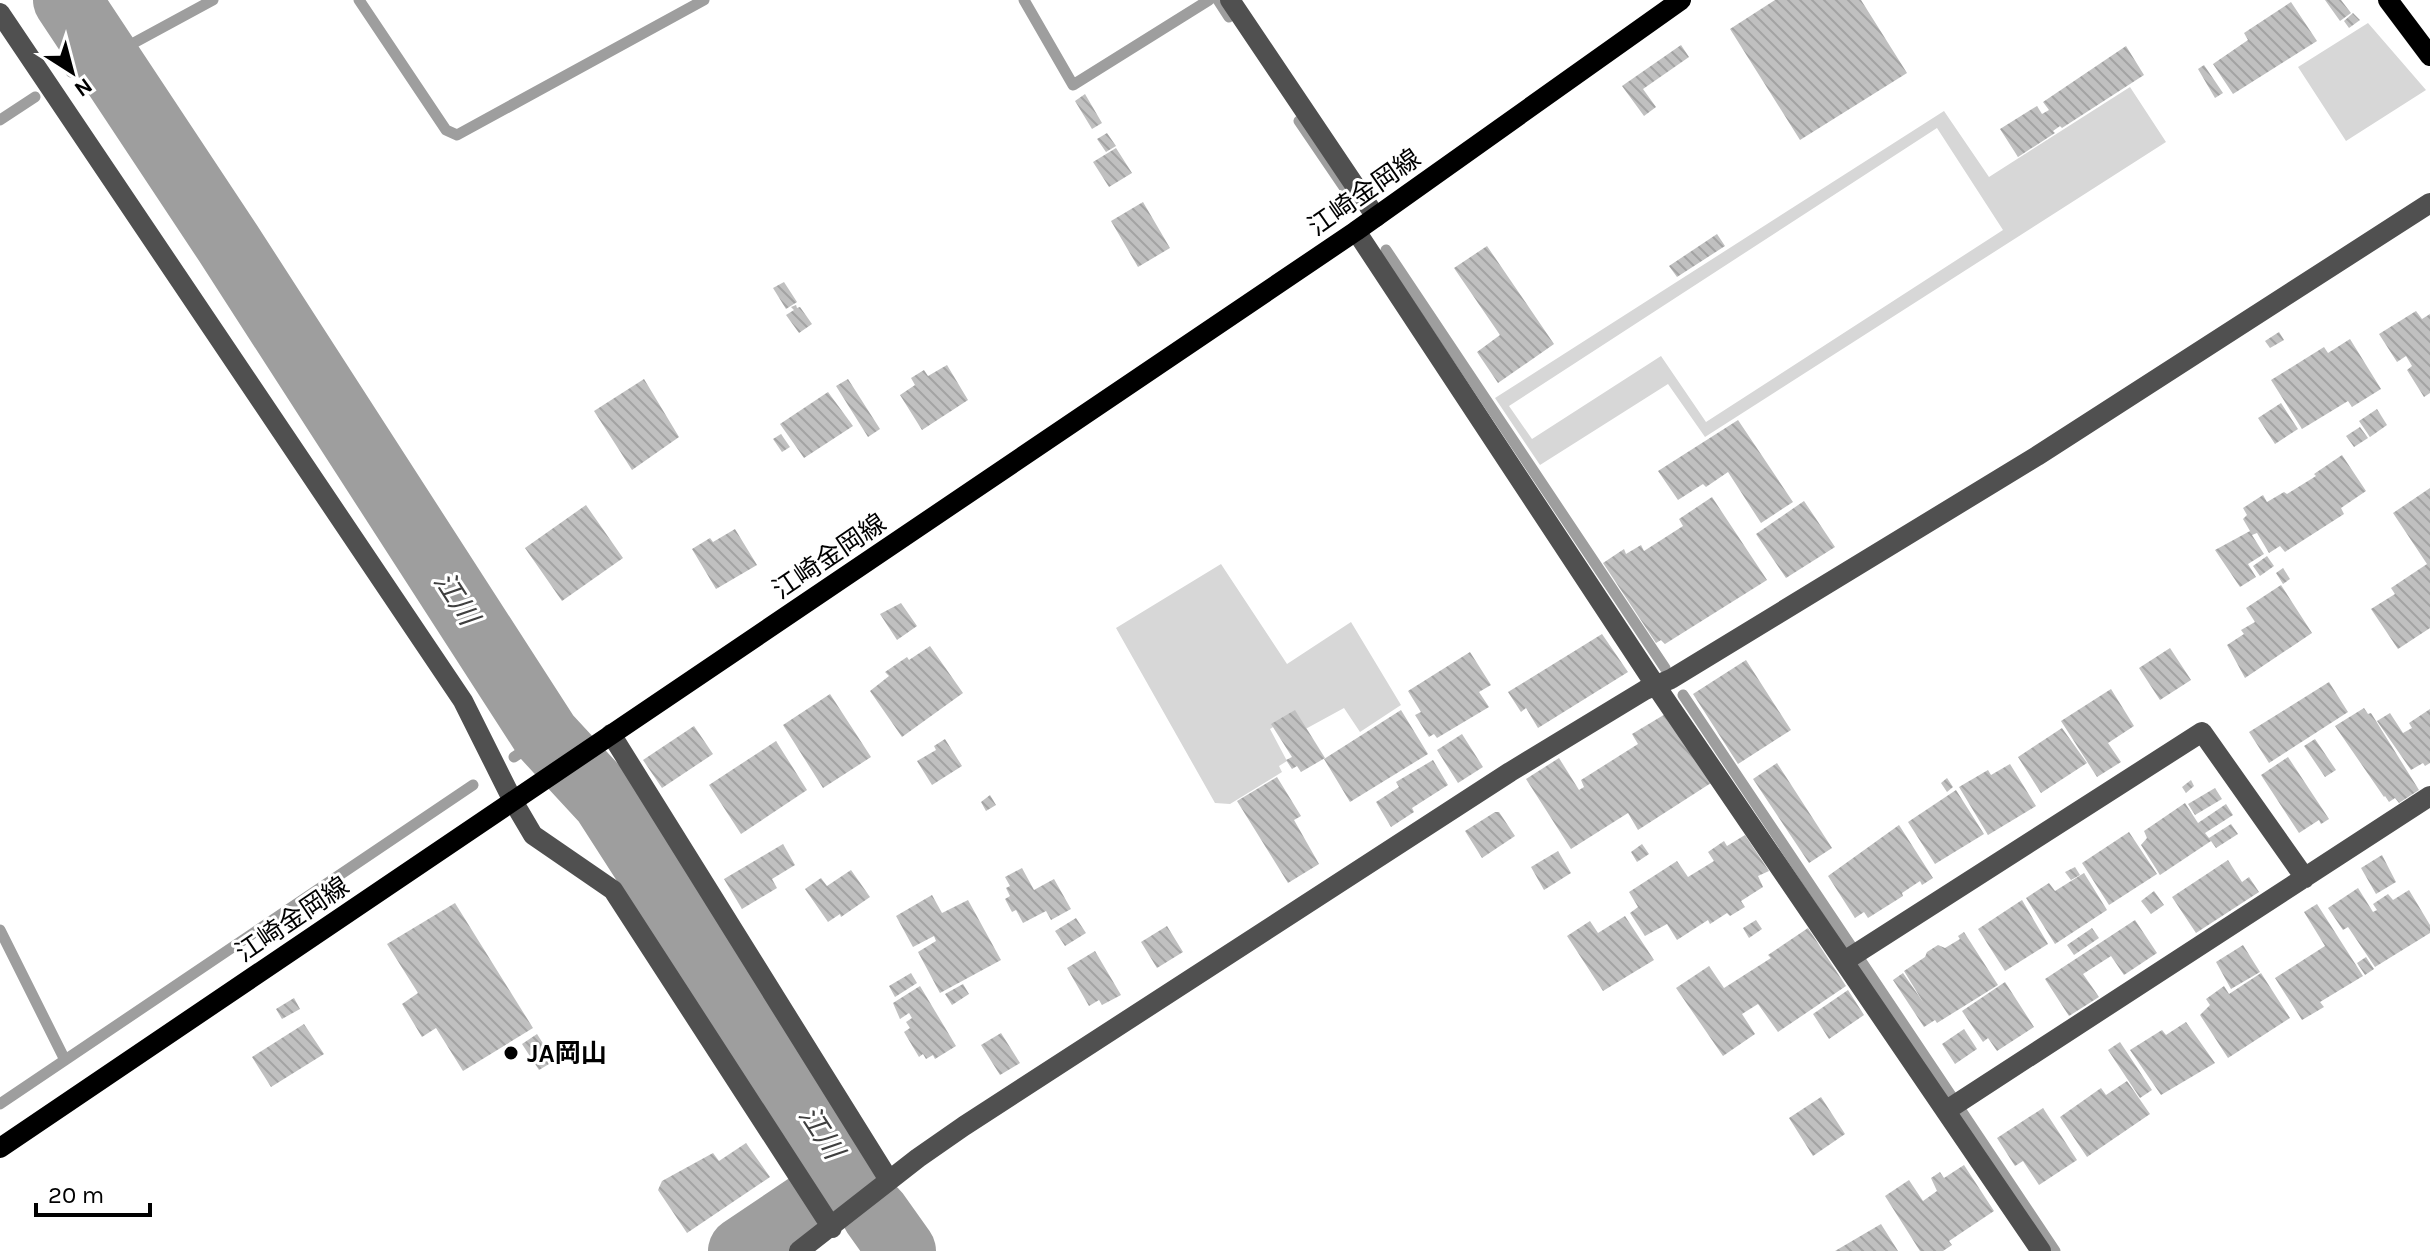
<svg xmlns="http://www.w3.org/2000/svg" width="2430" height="1251" viewBox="0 0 2430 1251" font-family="Karla,'Noto Sans JP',sans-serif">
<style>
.grass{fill:#d7d7d7;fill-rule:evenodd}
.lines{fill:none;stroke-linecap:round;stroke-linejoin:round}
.stream{stroke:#9e9e9e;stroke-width:11}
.river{stroke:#9e9e9e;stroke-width:68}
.building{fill:url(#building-back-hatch)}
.minor{stroke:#505050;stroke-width:20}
.major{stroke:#000;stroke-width:20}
.poi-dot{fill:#000;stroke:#fff;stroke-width:3}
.labels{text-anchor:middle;stroke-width:6;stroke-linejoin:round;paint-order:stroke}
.street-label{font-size:26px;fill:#000;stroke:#fff}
.poi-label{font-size:26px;font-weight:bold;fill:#000;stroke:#fff;text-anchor:start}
.water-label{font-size:28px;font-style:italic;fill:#3f3f3f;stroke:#fff}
</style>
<defs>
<pattern id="building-back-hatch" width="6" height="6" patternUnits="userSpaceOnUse" patternTransform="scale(2)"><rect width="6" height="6" fill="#c0c0c0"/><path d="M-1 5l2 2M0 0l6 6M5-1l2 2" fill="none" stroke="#a3a3a3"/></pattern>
</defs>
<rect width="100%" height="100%" fill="#fff"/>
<!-- grass -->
<path class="grass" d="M2368,23l58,67 -80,51 -48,-74z
M2130,87l36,55 -461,295 -37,-53 -128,81 -45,-67 449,-287 45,66zM1937,128l66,102 -297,192 -45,-66 -129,83 -23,-33z
M1221,564l66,100 64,-42 50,83 -41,27 -16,-24 -44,24 -10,-15 -20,12 17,32 -8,5 3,6 -52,32 -15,-1 -99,-175z"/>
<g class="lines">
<!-- stream -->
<path class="stream" d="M359,0l87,130 11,5 247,-135
M1024,0l49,85 136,-85
M1218,0l11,17
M106,58l107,-58
M71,72l30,-20
M0,120l35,-23
M1299,121l49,72
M1386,250l279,418
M1683,695l372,556
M514,757l32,-21
M0,930l65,130
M0,1104l473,-319"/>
<!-- river -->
<path class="river" d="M67,0l161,243 318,493 60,65 243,378 9,9
M875,1213l27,38
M742,1251l107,-72"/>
</g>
<!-- building -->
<path class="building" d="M1775,0h86l46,73 -107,67 -70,-111z
M2325,0h16l10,13 -11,8z
M2291,2l26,39 -84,53 -20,-30 35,-24 -4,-7z
M2353,13l7,7 -11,8 -5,-7z
M1681,45l8,12 -46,32 13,18 -12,9 -22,-30z
M2126,46l18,29 -82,53 -2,-2 -7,5 2,2 -37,24 -18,-28 37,-23 5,8 7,-4 -6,-8z
M2204,65l19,28 -8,5 -17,-29z
M1085,94l17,29 -10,6 -17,-28z
M1107,133l9,13 -10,6 -9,-13z
M1116,148l16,25 -23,14 -16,-25z
M1143,202l27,46 -32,19 -27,-46z
M1717,234l8,12 -48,31 -8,-11z
M1487,246l67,98 -56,39 -21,-31 23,-17 -46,-67z
M784,282l13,20 -11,7 -13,-21z
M796,305l1,3 3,-1 12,17 -13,9 -13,-18 8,-5 -3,-3z
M2416,311l6,8 8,-5v79l-6,4 -17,-27 5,-4 -6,-10 -9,6 -18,-28z
M2279,332l5,8 -14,8 -5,-7z
M2350,339l31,50 -29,18 -4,-6 -46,28 -31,-49 53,-33 4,6z
M947,365l21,35 -46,30 -22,-35 15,-10 -4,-7 13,-8 4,6z
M644,379l35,58 -47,33 -38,-59z
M848,379l32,50 -12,8 -32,-51z
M828,392l25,34 -49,32 -24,-34z
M2281,403l17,26 -23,15 -17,-26z
M2377,409l10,16 -17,12 -11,-16z
M1738,420l55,82 -32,21 -33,-51 -22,15 -3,-3 -25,16 -20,-29z
M2360,427l8,11 -14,9 -8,-11z
M781,434l9,13 -8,5 -9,-13z
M2342,455l24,36 -25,17 3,6 -59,38 -5,-6 -11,7 -12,-20 -5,2 12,19 -16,10 8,13 -16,10 -25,-37 35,-19 -7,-12 4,-4 -4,-7 20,-13 4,7 17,-10 3,2 29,-18 -2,-2z
M2430,488v140l-32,21 -27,-40 24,-15 -4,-6 36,-24 -34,-51z
M1712,497l55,83 -102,64 -4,-4 -5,3 -53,-80 21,-14 2,5 15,-9 3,6 39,-25 -4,-7z
M1804,501l31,46 -49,31 -30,-44z
M586,505l37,53 -61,43 -37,-53z
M735,529l22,36 -41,24 -24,-40 18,-11 3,4z
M2267,556l7,10 -14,10 -7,-10z
M2283,568l7,11 -7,5 -7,-11z
M2281,585l31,48 -67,45 -18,-33 17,-11 -3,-4 14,-8 -9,-14z
M901,603l16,23 -20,14 -17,-26z
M1602,634l26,38 -90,56 -12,-20 -5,4 -13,-20z
M930,646l33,47 -61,44 -32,-46 19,-15 -4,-4 22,-15 2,3z
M2170,648l21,32 -31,20 -21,-32z
M1470,652l21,33 -12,7 10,15 -52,31 -3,-4 -5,3 -14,-22 6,-3 -13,-21z
M1746,660l45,70 -53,34 -45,-70z
M2329,682l19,30 -79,51 -20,-31z
M2111,689l23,37 -26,17 13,19 -24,15 -36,-56z
M830,694l41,63 -48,31 -40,-63z
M2364,708l4,6 3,-1 48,77 -20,13 -4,-5 -6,4 -4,-6 -1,1 -49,-71z
M2430,709v54l-5,3 -2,-3 -12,7 -34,-49 13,-8 13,20 9,-5 -3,-5z
M1295,710l30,48 -24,14 -4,-6 -5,3 -6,-9 6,-3 -21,-33z
M1401,710l27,44 -78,48 -26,-43z
M1667,713l44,70 -73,47 -10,-17 -57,36 -45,-70 33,-21 20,32 5,-3 -3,-7 57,-36 -6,-10z
M694,726l19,28 -51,34 -19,-28z
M2062,728l25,35 -46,30 -23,-36z
M1462,734l21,33 -25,16 -21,-33z
M945,739l17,27 -30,19 -15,-24 19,-11 -2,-4z
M2315,739l21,31 -11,7 -21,-31z
M776,741l31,49 -66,44 -32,-49z
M2288,757l41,62 -8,5 -2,-4 -20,13 -38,-58z
M1433,760l15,25 -36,23 2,4 -23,15 -15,-25 23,-15 -3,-5z
M1777,763l55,85 -23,15 -56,-84z
M2010,764l26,42 -48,29 -29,-48 29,-17 3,5z
M1277,777l24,39 -7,4 25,44 -31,19 -51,-82z
M1947,778l6,9 -6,5 -6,-9z
M2191,780l3,6 -8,7 -4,-6z
M2215,788l7,11 -27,16 -7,-11z
M1956,790l28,44 -49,30 -27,-42z
M990,795l6,10 -10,6 -5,-9z
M2185,803l13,20 28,-19 7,11 -28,18 4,5 22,-14 7,10 -22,14 -5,-7 -51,34 -19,-30 6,-7 -3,-7z
M1495,812h4l16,24 -33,22 -17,-27z
M1899,825l34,53 -11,7 -2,-4 -18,12 1,3 -35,22 -4,-6 -9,6 -27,-42z
M2129,832l28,42 -48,31 -27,-42z
M1745,835l24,36 -11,5 5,11 -22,14 4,6 -15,9 -3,-3 -17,11 -2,-4 -31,20 -10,-16 -22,12 -15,-23 8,-6 -9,-15 48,-31 11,16 26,-16 -6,-9 16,-11 3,5z
M783,844l12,21 -23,14 5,9 -35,21 -18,-30z
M1642,844l7,10 -12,8 -6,-10z
M1558,851l13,22 -27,17 -13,-23z
M2382,855l14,27 -20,12 -15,-26z
M2228,860l14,22 7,-5 10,15 -63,41 -24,-36z
M2075,867l5,8 -9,5 -6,-8z
M1022,868l12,22 20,-11 17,30 -20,11 -5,-9 -23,12 -7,-13 -4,2 -7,-13 5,-3 -4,-8 4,-2 -5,-9z
M851,870l19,27 -29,20 -1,-3 -12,8 -23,-33 16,-11 6,8z
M2084,873l23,37 -52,34 -29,-46 23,-15 6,8z
M2358,888l15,24 4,-2 -4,-6 15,-10 5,6 16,-10 21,35v8l-55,34 -27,-40 -5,3 -15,-22z
M2154,891l10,14 -13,9 -10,-13z
M932,895l10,18 26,-13 33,60 -61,33 -22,-41 18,-11 -2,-5 -21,11 -17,-31z
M2022,900l26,44 -43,27 -27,-42z
M455,903l78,125 -70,43 -27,-43 -14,9 -20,-33 16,-11 -31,-49z
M2317,904l46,72 -43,26 4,5 -22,13 -27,-42 50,-32 -21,-34z
M1625,916l29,44 -51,31 -36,-55 23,-15 8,12z
M1076,918l10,15 -21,13 -10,-15z
M1756,920l6,9 -13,9 -6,-10z
M2135,920l22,33 -33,22 -13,-19 -28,18 16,23 -30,19 -24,-37z
M1167,926l16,26 -26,16 -16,-26z
M1808,928l38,58 -68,46 -20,-28 -16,10 13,20 -32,22 -47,-68 33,-22 15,22 47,-30 -3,-3z
M2092,928l7,10 -25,17 -7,-10z
M1964,932l34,53 -61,38 -2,-3 -11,7 -31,-47 10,-7 20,29 -19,-31 21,-14 2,-5 11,-7 7,3 15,-9 -2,-3z
M2243,945l17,27 -29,17 -15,-27z
M1095,951l26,44 -19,10 -3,-5 -10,6 -22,-38z
M2366,957l8,12 -9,6 -8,-12z
M911,973l6,10 -22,14 -6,-11z
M2261,973l29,45 -62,40 -28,-43 10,-10 -4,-6 18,-13 5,8z
M2005,982l29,45 -37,24 -9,-13 -5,4 -21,-31z
M963,984l6,10 -17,11 -7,-11z
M920,986l36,60 -21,13 -2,-4 -7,4 -3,-5 -4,3 -15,-25 6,-4 -4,-6 6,-4 -3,-5 -9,6 -7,-16z
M1848,990l16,25 -35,24 -16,-25z
M294,998l6,11 -18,10 -6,-10z
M2186,1022l29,41 -54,32 -31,-45 32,-20 4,5z
M304,1024l20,30 -53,33 -19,-30z
M1964,1029l13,20 -22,15 -13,-20z
M1001,1033l19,30 -20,12 -19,-30z
M537,1034l17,27 -15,9 -17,-26z
M2120,1042l32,48 -12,8 -32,-48z
M2127,1081l23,33 -63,43 -27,-40 41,-29 5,7z
M1821,1097l24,37 -32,22 -24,-38z
M2043,1108l34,52 -38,25 -16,-24 -8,5 -18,-28z
M746,1143l24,34 -83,56 -29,-43 4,-9 51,-28 6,8z
M1964,1165l30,46 -45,30 3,4 -9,6h-23l-35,-55 24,-16 14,21 14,-10 -6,-13 9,-6 4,6z
M1881,1224l17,27h-63z"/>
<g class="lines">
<!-- minor -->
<path class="minor" d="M1230,0l146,217
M0,13l463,688 50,100 20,34 80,55 219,338
M1356,231l300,455 385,565
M611,734l278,446
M1846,960l356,-228 103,146
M1947,1110l483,-314
M799,1251l119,-93 46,-32 546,-354 135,-82 26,-11 366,-223 393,-253"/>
<!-- major -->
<path class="major" d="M2388,0l42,56
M0,1148l1356,-917 325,-231"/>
</g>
<!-- markers -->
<circle class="poi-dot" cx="511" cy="1053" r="8"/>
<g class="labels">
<!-- street labels -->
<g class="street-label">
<text transform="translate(1364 192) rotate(-35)" y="9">江崎金岡線</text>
<text transform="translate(829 556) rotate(-34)" y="9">江崎金岡線</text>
<text transform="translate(292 919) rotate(-34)" y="9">江崎金岡線</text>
</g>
<!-- poi labels -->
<g class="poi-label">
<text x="527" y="1062">JA岡山</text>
</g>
<!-- water labels -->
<g class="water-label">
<text transform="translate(457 598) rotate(57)" y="10">江川</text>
<text transform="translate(822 1132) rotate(57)" y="10">江川</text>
</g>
</g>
<!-- north arrow -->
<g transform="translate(72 72) rotate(144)" stroke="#ffffff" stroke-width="6" paint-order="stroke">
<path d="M0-6L14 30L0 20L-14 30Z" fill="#000000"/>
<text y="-12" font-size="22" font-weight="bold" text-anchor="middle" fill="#000000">N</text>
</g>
<!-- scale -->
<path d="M36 1203v12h114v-12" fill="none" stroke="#000000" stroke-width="4"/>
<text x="48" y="1203" font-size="24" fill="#000000" stroke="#ffffff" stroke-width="6" paint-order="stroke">20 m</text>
</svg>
